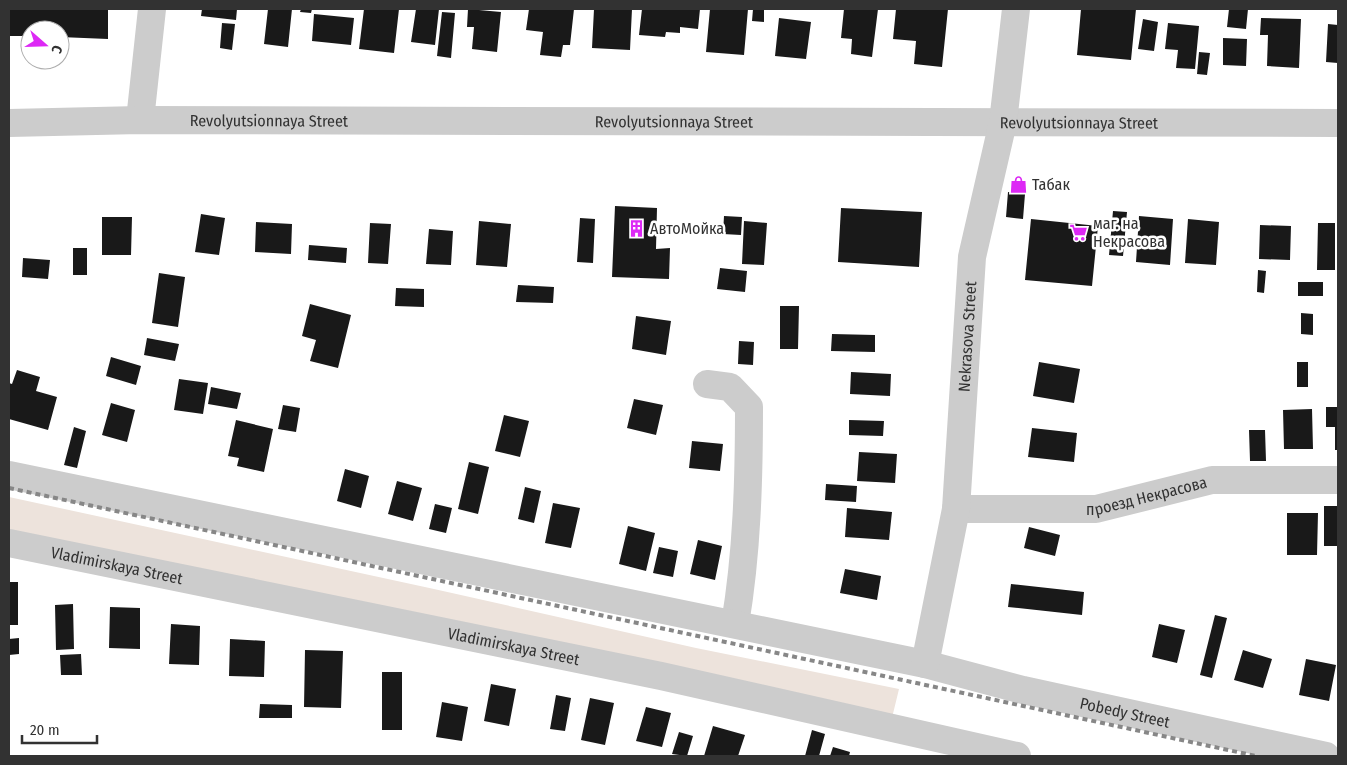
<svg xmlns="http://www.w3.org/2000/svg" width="1347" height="765" viewBox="0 0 1347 765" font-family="'Fira Sans Condensed',sans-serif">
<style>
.green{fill:#ede3dc}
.building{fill:#191919}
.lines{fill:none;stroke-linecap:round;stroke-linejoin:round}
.minor{stroke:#ccc;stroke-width:28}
.rail{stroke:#878787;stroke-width:4;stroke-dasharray:5 4;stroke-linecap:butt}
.labels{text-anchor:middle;stroke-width:5;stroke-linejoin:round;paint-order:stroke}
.street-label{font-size:16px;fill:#323232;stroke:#fff}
.poi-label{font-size:16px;fill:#323232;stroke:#fff;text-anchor:start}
</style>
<rect width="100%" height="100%" fill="#fff"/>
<!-- green -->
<path class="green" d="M9,497l425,92 262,59 203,41 -8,33 -882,-188z"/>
<!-- building -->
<path class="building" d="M9,9h99v30l-48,-2v-7h-30v6h-21z
M202,9h35l-1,11 -35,-4z
M268,9h24l-4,38 -24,-3z
M301,9h11l-1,4 -11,-1z
M364,9h35l-5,44 -35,-4z
M416,9h23l-4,36 -24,-3z
M468,9l33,3 -4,40 -25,-3 2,-22h-7z
M529,9h45l-4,36h-7l-2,12 -21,-2 3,-23 -17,-2z
M594,9h38l-2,41 -38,-2z
M642,9h58l-2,20 -18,-2v6l-14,-1 -1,5 -26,-2z
M710,9h38l-4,46 -38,-3z
M753,9h11v13l-12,-1z
M844,9h34l-6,48 -21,-3 1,-15 -11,-1z
M896,9h52l-6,58 -28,-3 2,-23 -23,-2z
M1081,9h55l-5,51 -54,-5z
M1229,9h19l-2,20 -19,-2z
M442,12l13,1 -4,45 -14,-2z
M314,14l40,4 -3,27 -39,-4z
M779,18l32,4 -5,37 -31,-3z
M1261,18l40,1 -2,49 -32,-2 1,-31h-8z
M1143,19l15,3 -4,29 -16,-2z
M222,23l13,1 -3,26 -12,-2z
M1168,23l31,3 -4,43 -19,-1 2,-18 -13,-1z
M1328,24l10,1v38l-12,-1z
M1223,38l24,1 -1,27 -23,-1z
M1199,52l11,1 -3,22 -10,-1z
M1008,192l17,2 -2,25 -17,-2z
M615,206l42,2 -1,41 14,-1 -1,31 -57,-2z
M841,208l81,4 -3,55 -81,-5z
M1113,211l14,1 -4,44 -14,-1z
M201,214l24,4 -6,37 -24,-3z
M724,216l18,1 -1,18 -18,-1z
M1139,216l34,3 -3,46 -34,-3z
M102,217h30l-1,38h-29z
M580,218l15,1 -2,44 -16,-1z
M1031,219l67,7 -6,60 -67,-6z
M1188,219l31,3 -3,43 -31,-2z
M479,221l32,3 -4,43 -31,-2z
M744,221l23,2 -3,42 -22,-1z
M256,222l36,2 -1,30 -36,-2z
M370,223l21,1 -3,40 -20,-1z
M1318,223h17v47h-18z
M1260,225l31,1 -1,34 -31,-1z
M429,229l24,2 -2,34 -25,-1z
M309,245l38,3 -1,15 -38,-3z
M73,248h14v27h-14z
M23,258l27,2 -2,19 -26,-2z
M720,268l27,3 -2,21 -28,-3z
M1258,270l8,1 -2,22 -7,-1z
M159,273l26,4 -7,50 -26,-4z
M1298,282h25v14h-25z
M518,285l36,2 -1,16 -37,-1z
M396,288l28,1v18l-29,-1z
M310,304l41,11 -13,53 -28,-7 6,-21 -14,-4z
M780,306h19l-1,43h-18z
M1301,313l12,1v21l-12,-1z
M636,316l35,5 -5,34 -34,-6z
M832,334l43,1v17l-44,-1z
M147,338l32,6 -4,17 -31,-6z
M739,341l15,1 -1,23 -15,-1z
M111,357l30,9 -5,19 -30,-9z
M1039,362l41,7 -6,34 -41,-7z
M1297,362h11v25h-11z
M17,370l23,7 -4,14 21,6 -9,33 -39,-11v-36l3,1z
M851,372l40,2 -1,22 -40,-2z
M179,379l29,4 -5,31 -29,-4z
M211,387l30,6 -4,16 -29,-5z
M634,399l29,6 -7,30 -29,-7z
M111,403l24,7 -8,32 -25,-7z
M283,405l17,3 -4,24 -18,-3z
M1326,407h12v43h-3v-23h-9z
M1312,409l1,40h-29l-1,-39z
M504,415l25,6 -9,36 -25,-6z
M236,420l37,9 -9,43 -27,-6 2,-8 -11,-2z
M849,420l35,1 -1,15 -34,-1z
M74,427l12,4 -9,37 -13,-3z
M1032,428l45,5 -3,29 -46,-5z
M1249,430h16l1,31h-16z
M692,441l31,3 -3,27 -31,-3z
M859,452l38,2 -2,29 -38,-2z
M469,462l20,5 -11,47 -20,-5z
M345,469l24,7 -8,32 -24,-7z
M397,481l25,7 -9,33 -25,-7z
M826,484l31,2 -1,16 -31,-2z
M525,487l16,4 -7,32 -16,-4z
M553,503l27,5 -9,40 -26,-5z
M435,504l17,4 -6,25 -17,-4z
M1324,506h14v40h-14z
M847,508l45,4 -3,28 -44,-3z
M1287,513h31l-1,42h-30z
M628,526l27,7 -9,38 -27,-7z
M1029,527l31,8 -5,21 -31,-8z
M698,540l24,6 -7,34 -25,-6z
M659,547l19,4 -5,26 -20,-4z
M845,569l36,7 -4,24 -37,-7z
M9,582h9v43h-9z
M1011,584l73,8 -2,23 -74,-8z
M73,604l1,45 -18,1 -1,-45z
M110,607l30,1v41l-31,-1z
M1215,615l12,3 -15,60 -12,-3z
M171,624l29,2 -1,39 -30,-1z
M1159,624l26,6 -8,33 -25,-6z
M19,638v16l-10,1v-16z
M230,639l35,2 -1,36 -35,-1z
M305,650l38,1 -2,57 -37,-1z
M1243,650l29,9 -9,29 -29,-8z
M81,654l1,21h-21l-1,-20z
M1306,659l30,6 -7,36 -30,-6z
M382,672h20v58h-20z
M491,684l25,5 -7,37 -25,-5z
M556,695l15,3 -6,33 -15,-2z
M590,698l24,5 -9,42 -24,-5z
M442,702l26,5 -6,34 -26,-4z
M260,704l32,1v13h-33z
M646,707l25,6 -9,34 -26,-6z
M713,726l32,9 -7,21h-34z
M812,730l13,4 -6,22h-14z
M679,732l14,4 -6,20 -15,-2z
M833,747l17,5 -1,4h-19z"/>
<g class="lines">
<!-- minor -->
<g class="minor">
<path d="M140,120l12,-111"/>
<path id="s1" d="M9,123l131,-3 1198,3"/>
<path d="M707,384l23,3 19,20c0,73 -2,146 -14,217"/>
<path id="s2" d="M9,475l916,189 98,26 303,66"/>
<path id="s3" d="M956,509h140l116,-29h126"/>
<path id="s4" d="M9,543l652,133 356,80"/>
<path id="s5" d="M925,664l31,-155 16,-252 31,-135 13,-113"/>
</g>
<!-- rail -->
<path class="rail" d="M9,488l1247,268"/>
</g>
<!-- icons -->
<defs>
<symbol id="shop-bare" viewBox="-9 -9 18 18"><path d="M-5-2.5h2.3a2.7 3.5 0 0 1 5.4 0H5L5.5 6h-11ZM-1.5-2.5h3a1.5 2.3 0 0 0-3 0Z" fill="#dd28f5" stroke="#fff" stroke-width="2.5" paint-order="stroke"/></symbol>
<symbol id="building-bare" viewBox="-9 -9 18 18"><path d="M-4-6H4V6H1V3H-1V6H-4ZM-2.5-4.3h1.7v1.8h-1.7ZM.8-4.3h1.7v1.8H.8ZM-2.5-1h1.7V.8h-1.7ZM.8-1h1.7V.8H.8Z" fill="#dd28f5" stroke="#fff" stroke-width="2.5" paint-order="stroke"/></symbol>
<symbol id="supermarket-bare" viewBox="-9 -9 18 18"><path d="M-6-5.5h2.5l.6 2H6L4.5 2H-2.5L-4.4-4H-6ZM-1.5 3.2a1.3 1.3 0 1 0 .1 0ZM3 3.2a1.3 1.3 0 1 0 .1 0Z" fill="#dd28f5" stroke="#fff" stroke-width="2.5" paint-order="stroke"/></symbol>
</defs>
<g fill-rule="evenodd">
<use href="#shop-bare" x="1006" y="172" width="25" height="25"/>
<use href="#building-bare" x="624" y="216" width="25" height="25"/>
<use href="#supermarket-bare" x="1066" y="220" width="25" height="25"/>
</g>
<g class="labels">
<!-- street labels -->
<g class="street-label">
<text dy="6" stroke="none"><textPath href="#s1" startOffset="260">Revolyutsionnaya Street</textPath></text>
<text dy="6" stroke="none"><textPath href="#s1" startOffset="665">Revolyutsionnaya Street</textPath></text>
<text dy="6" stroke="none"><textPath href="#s1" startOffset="1070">Revolyutsionnaya Street</textPath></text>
<text dy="6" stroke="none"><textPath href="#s5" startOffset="331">Nekrasova Street</textPath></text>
<text dy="6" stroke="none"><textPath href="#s3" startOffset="192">проезд Некрасова</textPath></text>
<text dy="6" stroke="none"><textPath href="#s4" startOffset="110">Vladimirskaya Street</textPath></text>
<text dy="6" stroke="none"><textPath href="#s4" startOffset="515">Vladimirskaya Street</textPath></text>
<text dy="6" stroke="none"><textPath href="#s2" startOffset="1141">Pobedy Street</textPath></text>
</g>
<!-- poi labels -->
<g class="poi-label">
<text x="1032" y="190">Табак</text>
<text x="1093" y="229">маг. на<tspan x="1093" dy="18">Некрасова</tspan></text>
<text x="650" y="234">АвтоМойка</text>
</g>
</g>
<!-- border -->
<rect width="1347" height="765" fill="none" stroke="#323232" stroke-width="20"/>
<!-- north arrow -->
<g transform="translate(45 45) rotate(110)"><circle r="24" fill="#ffffff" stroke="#adadad"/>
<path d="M0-4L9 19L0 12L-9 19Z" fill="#dd28f5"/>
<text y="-8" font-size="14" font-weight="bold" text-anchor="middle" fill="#323232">С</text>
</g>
<!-- scale -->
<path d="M22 735v8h75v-8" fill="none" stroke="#323232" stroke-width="2.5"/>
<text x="30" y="735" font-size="15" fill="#323232" stroke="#ffffff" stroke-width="4" paint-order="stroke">20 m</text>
</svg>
